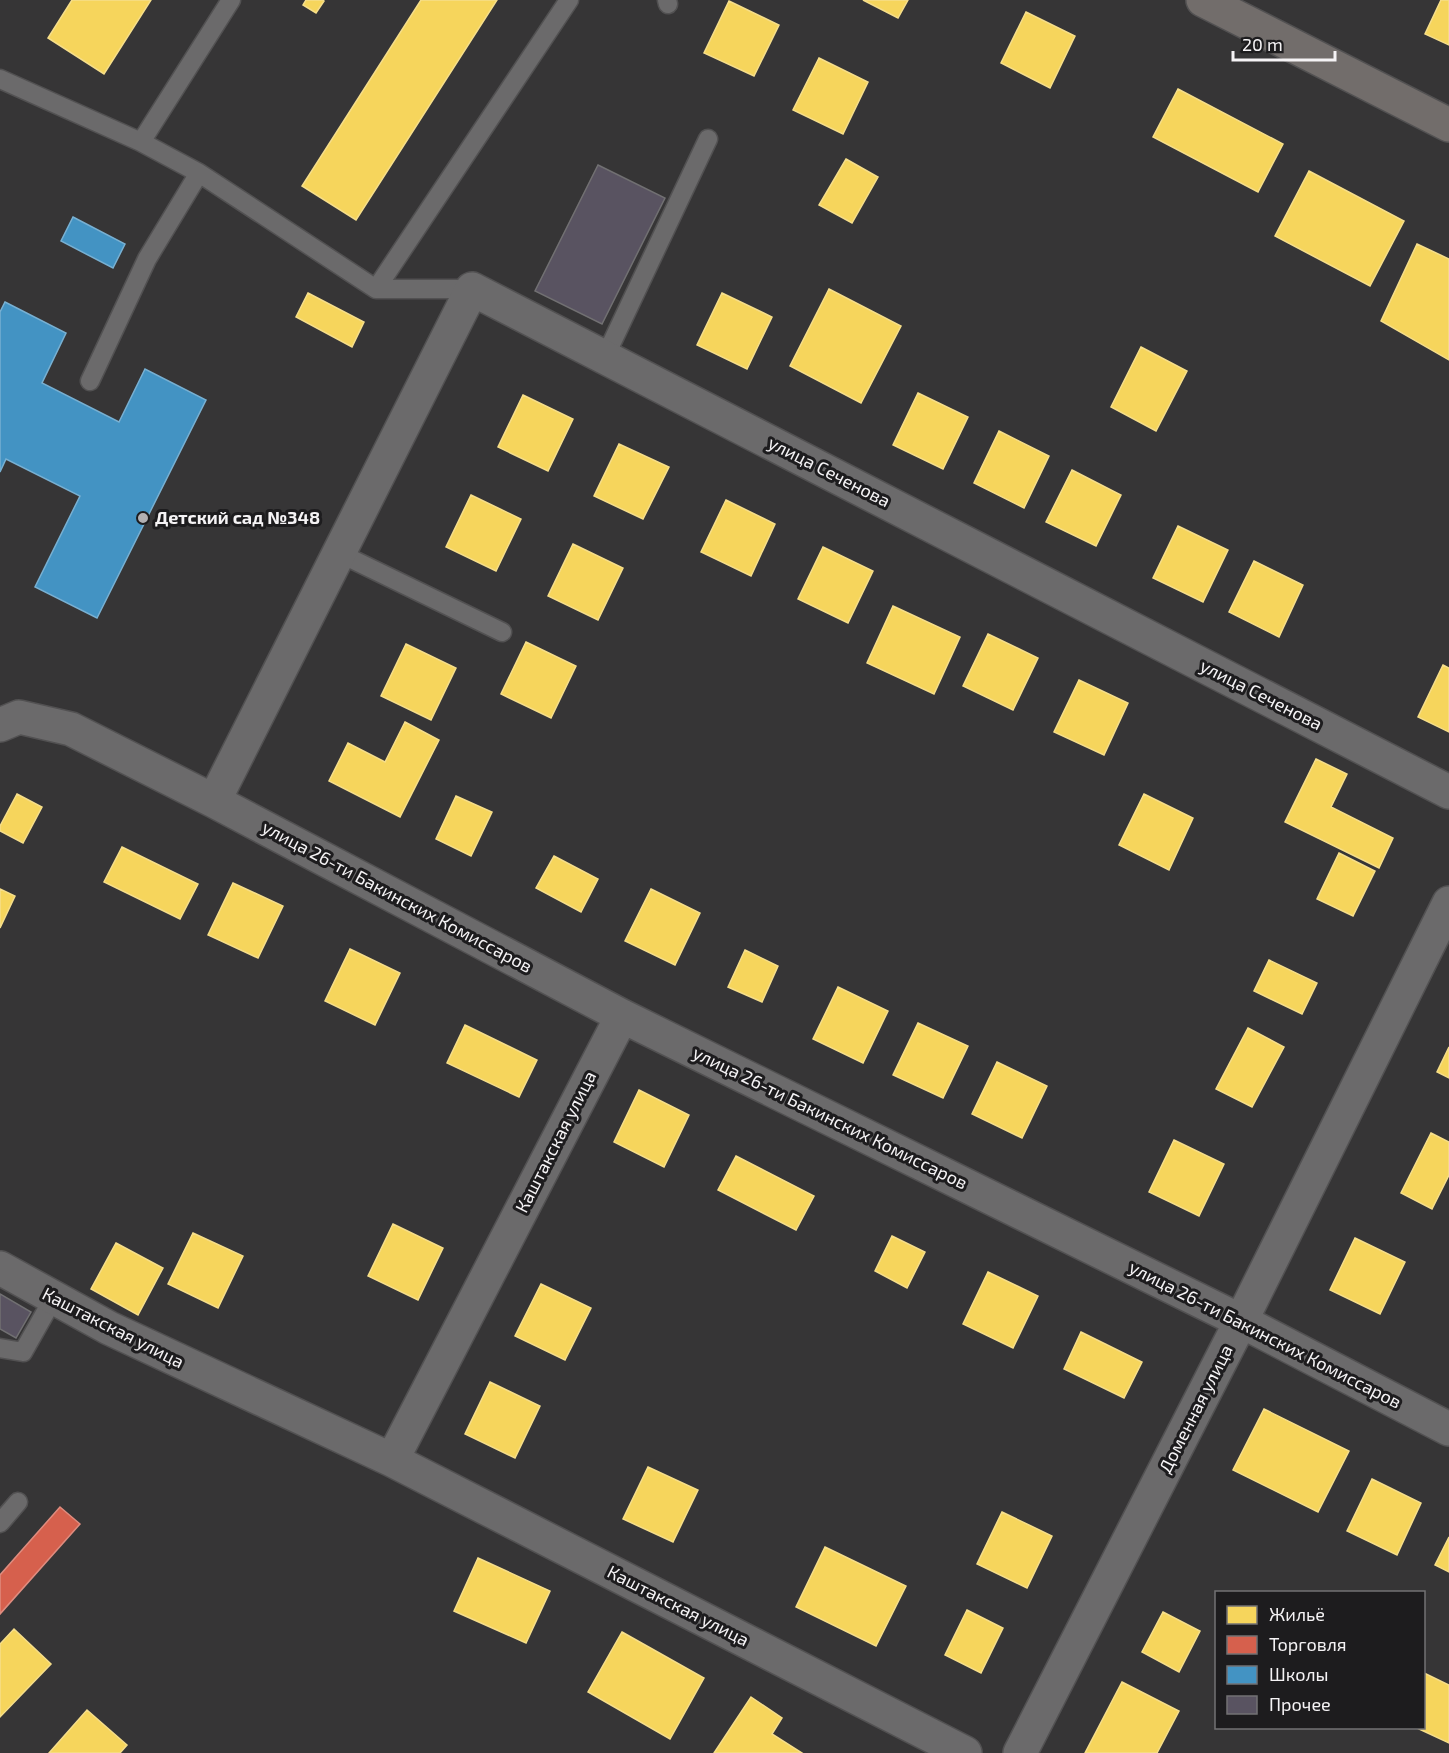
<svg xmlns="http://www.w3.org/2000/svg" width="1449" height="1753" viewBox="0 0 1449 1753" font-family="'Exo 2',sans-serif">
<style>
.homes{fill:#f6d55c;stroke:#f6de8a;stroke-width:1.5}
.shops{fill:#d6604d;stroke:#df8c7f;stroke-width:1.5}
.schools{fill:#4393c3;stroke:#78b0d2;stroke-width:1.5}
.building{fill:#595361;stroke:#717072;stroke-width:1.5}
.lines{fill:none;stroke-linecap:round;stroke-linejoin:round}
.lane-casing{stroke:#525152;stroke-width:21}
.street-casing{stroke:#525152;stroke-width:36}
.secondary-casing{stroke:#525152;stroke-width:36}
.lane{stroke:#6b6a6b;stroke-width:18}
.street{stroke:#6b6a6b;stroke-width:33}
.secondary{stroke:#726d6b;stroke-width:33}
.poi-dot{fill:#b2b0b2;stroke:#1d1c1e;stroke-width:2}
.labels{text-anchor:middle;stroke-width:6;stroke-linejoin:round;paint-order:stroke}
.street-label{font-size:18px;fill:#f5f3f5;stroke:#1d1c1e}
.poi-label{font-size:18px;font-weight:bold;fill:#f5f3f5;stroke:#1d1c1e;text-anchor:start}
</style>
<rect width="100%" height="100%" fill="#363536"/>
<!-- homes -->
<path class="homes" d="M72,0h79l-47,74 -56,-36z
M306,0h17l1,1 -8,12 -13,-8z
M421,0h76l-141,220 -54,-34z
M863,0h45l-10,18z
M1441,0h8v45l-24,-11z
M729,1l50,24 -25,51 -50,-23z
M1026,12l49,24 -25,52 -49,-25z
M819,58l49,24 -25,52 -50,-24z
M1178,89l105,55 -25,48 -105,-55z
M846,159l32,18 -26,46 -33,-18z
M1309,171l95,50 -34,65 -95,-50z
M1417,244l32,15v101l-68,-39z
M829,289l72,37 -40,77 -71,-37z
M308,293l56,29 -12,25 -56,-30z
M722,293l50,24 -25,52 -50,-24z
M1141,347l46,24 -31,60 -45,-24z
M918,393l50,24 -25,52 -50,-24z
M523,395l50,24 -25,52 -50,-24z
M999,431l50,25 -25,52 -50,-25z
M619,444l50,23 -26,52 -49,-23z
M1072,470l49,25 -25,51 -50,-24z
M471,495l50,24 -25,52 -50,-24z
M726,500l49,24 -24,52 -50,-24z
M1178,526l50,24 -25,52 -50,-24z
M573,544l50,24 -25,52 -50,-24z
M823,547l50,24 -25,52 -50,-24z
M1254,561l49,24 -24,52 -50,-25z
M893,606l67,31 -26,57 -67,-31z
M988,634l50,24 -25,52 -50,-24z
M526,642l50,24 -25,52 -50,-24z
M406,644l50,24 -25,52 -50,-24z
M1443,665l6,3v64l-31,-15z
M1079,680l49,23 -24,52 -50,-23z
M405,722l34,18 -39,77 -71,-36 19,-38 37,19z
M1316,759l31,15 -16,33 62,31 -14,30 -94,-46z
M17,794l25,13 -19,36 -23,-12v-5z
M1144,794l49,24 -24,52 -50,-25z
M456,796l36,16 -21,44 -35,-17z
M122,847l76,37 -18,35 -76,-37z
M1339,853l36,18 -22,45 -36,-17z
M554,856l44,23 -17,33 -45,-24z
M233,883l50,23 -25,52 -50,-23z
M0,889l15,7 -15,32z
M651,889l49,24 -25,52 -50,-24z
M350,949l50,24 -25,52 -50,-24z
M745,950l33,16 -16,36 -34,-15z
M1269,960l48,23 -15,31 -48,-23z
M838,987l50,24 -25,52 -50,-24z
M918,1023l50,23 -25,52 -50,-23z
M465,1025l72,35 -18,37 -72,-34z
M1248,1028l36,19 -32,60 -36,-18z
M1449,1047v31l-12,-6z
M997,1062l50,24 -25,52 -50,-24z
M639,1090l50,25 -25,52 -50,-25z
M1431,1133l18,9v33l-17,34 -31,-16z
M1174,1140l50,24 -25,52 -50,-24z
M736,1156l78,40 -18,34 -78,-40z
M393,1224l50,24 -25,52 -50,-24z
M193,1233l50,23 -25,52 -50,-24z
M892,1236l33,16 -18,36 -32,-17z
M1355,1238l50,24 -25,52 -50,-24z
M116,1243l47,25 -25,47 -47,-26z
M988,1272l50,24 -25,52 -50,-24z
M541,1284l50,24 -26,52 -50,-24z
M1081,1332l61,30 -18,36 -60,-29z
M490,1382l50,24 -25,52 -50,-24z
M1264,1409l85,42 -31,61 -85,-42z
M648,1467l50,23 -25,52 -50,-23z
M1372,1479l49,24 -24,52 -50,-24z
M1002,1512l50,24 -25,52 -50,-24z
M1449,1537v35l-14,-7z
M825,1547l81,39 -30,60 -80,-39z
M478,1558l72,33 -24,52 -72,-32z
M967,1610l36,18 -22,45 -36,-18z
M1163,1612l37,19 -21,41 -37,-20z
M14,1629l37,35 -51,53v-73z
M622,1632l82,46 -34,61 -82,-47z
M1424,1673l25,12v58l-32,-15h7z
M1122,1682l57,29 -22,42h-72z
M751,1697l31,21 -10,16 30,19h-88z
M87,1710l40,35 -7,8h-71z"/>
<!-- shops -->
<path class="shops" d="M60,1507l20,17 -80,90v-39z"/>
<!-- schools -->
<path class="schools" d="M73,217l52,27 -12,24 -52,-27z
M5,302l61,31 -24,50 77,39 26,-53 61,31 -109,218 -62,-31 45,-91 -74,-37 -6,13v-160z"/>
<!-- building -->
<path class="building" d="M598,165l67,33 -63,126 -67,-33z
M0,1294l31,18 -15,26 -16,-9z"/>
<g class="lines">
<defs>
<path id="lane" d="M667,0l1,4
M0,79l141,63 58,31 177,116h96
M141,142l90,-142
M376,289l193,-289
M605,357l103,-218
M90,381l57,-122 52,-86
M339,553l163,79
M0,1348l23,4 30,-53
M0,1523l18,-21"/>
<path id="street" d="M0,725l19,-8 52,12 143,72 408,215 619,305 208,108
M214,801l258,-512 977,503
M0,1268l109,60 283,132 573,293
M392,1460l230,-444
M1020,1753l221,-432 208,-418"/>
<path id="secondary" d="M1203,0l246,125"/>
</defs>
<!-- lane casing -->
<use href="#lane" class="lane-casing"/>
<!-- street casing -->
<use href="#street" class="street-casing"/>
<!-- secondary casing -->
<use href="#secondary" class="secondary-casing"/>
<!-- lane -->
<use href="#lane" class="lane"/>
<!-- street -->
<use href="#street" class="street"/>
<!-- secondary -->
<use href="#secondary" class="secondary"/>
</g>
<!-- markers -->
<circle class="poi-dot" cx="143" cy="518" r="6"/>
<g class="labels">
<!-- street labels -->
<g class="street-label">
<text transform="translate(829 472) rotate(27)" y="6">улица Сеченова</text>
<text transform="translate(1261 695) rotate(27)" y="6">улица Сеченова</text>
<text transform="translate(397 897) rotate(28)" y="6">улица 26-ти Бакинских Комиссаров</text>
<text transform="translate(830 1118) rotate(26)" y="6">улица 26-ти Бакинских Комиссаров</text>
<text transform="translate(556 1142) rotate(-63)" y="6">Каштакская улица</text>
<text transform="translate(113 1328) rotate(27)" y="6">Каштакская улица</text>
<text transform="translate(1265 1335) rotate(27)" y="6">улица 26-ти Бакинских Комиссаров</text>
<text transform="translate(1196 1409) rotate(-63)" y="6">Доменная улица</text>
<text transform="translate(678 1606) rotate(27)" y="6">Каштакская улица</text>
</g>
<!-- poi labels -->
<g class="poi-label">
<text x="155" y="524">Детский сад №348</text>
</g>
</g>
<!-- legend -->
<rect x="1215" y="1591" width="210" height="138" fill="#1d1c1e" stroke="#737274" stroke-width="1.5"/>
<rect x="1227" y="1606" width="30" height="18" fill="#f6d55c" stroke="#737274" stroke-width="1.5"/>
<text x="1269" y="1621" font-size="18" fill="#f5f3f5">Жильё</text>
<rect x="1227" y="1636" width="30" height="18" fill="#d6604d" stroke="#737274" stroke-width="1.5"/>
<text x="1269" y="1651" font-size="18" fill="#f5f3f5">Торговля</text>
<rect x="1227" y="1666" width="30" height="18" fill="#4393c3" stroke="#737274" stroke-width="1.5"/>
<text x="1269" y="1681" font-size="18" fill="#f5f3f5">Школы</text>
<rect x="1227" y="1696" width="30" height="18" fill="#595361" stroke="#737274" stroke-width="1.5"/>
<text x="1269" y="1711" font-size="18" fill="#f5f3f5">Прочее</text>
<!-- scale -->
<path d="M1233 51v9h102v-9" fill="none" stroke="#f5f3f5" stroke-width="3"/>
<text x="1242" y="51" font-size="18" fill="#f5f3f5" stroke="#1d1c1e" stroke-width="4.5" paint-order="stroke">20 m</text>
</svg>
